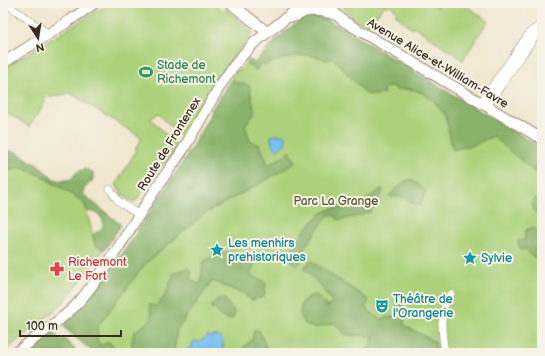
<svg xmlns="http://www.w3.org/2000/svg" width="545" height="356" viewBox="0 0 545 356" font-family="'Balsamiq Sans',sans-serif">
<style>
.green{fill:#acd17a;stroke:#747e4c}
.forest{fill:#89b36a;stroke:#626e44}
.water{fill:#76c0ef;stroke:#587586}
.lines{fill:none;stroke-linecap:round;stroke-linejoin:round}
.street-casing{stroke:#968876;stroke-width:8}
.secondary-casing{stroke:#968876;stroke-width:12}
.street{stroke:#fff;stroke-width:7}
.secondary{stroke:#fff;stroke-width:10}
.labels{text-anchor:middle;stroke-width:4;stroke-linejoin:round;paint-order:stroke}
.street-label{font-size:12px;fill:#3b2a1e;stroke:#f7f3e8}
.leisure-label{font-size:12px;fill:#27864d;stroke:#f7f3e8;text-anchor:start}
.park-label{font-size:12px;fill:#575435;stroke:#f7f3e8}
.culture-label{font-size:12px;fill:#0d838f;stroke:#f7f3e8;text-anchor:start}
.health-label{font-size:12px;fill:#be3a42;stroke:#f7f3e8;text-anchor:start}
</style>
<rect width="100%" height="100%" fill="#f7f3e8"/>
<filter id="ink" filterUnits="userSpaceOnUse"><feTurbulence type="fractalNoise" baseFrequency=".025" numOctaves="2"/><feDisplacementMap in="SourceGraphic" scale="8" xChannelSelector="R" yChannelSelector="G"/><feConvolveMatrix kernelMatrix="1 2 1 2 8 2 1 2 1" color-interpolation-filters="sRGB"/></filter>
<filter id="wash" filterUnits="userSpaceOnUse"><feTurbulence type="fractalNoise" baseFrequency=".012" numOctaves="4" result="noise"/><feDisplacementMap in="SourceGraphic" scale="16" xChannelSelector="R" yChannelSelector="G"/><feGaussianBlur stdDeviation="0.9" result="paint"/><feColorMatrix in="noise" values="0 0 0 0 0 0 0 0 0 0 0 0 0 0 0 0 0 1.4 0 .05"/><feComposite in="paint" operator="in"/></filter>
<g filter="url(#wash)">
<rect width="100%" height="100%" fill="#f1e6cd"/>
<!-- green -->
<path class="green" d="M107,3h106l10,8 2,-2 27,23 1,1 -22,27 -16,24 -18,31 -3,2v2l-11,20 -25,-26 -7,6 27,28 -2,4 -21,22 -19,28 -3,1 -11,-7 -6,-11 20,-33 -1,-1 7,-12 -72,-45 -18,4 -1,1 -4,-3 -3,4 2,2 -17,26 -26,-17v-12l3,-3 -1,-9 -2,-4v-13l95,-59 4,-1z
M340,3h16l3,3 3,-3h68l9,5 5,-5h18l26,18 -25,39 -49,-34 -2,3 -17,-15 2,-2 -6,-7 -8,2 -16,20 -14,-10z
M306,17h14l8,3 214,128v205h-448l-29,-25v-6l13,-11 45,-58 58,-87 31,-54 -1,-1 25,-40 2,-1h3l6,-9 2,-1 6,3c15,-17 31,-35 51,-46z
M23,168l17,7 41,25 5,7 9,38 9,4 -22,30 -20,25 -26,22 -33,26v-180z"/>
<!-- forest -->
<path class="forest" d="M306,17h14l8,3 214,128v29l-10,-7 -39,-34 -19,9 -21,5 -8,-35 -8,-10 -7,-7 -7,-5 -8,-3 -12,-1 -7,1 -2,-4 -11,2 1,5c-6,2 -11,3 -18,1l-33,-36 -7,2c-20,-10 -41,-2 -61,5l-4,-2 -5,7 -10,-7 3,-3 6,3c15,-17 31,-35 51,-46z
M231,79l4,3 14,3 6,28 -10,12 5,16 10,4 8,20 16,-9 5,-6 7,12 -28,17 -64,35 -59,50 -47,62 -1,14 5,6 6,-5 11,12h-25l-29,-25v-6l13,-11 45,-58 58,-87 31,-54 -1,-1z
M10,151l6,1 20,12 18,15 8,2 9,-2 6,-7 8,-3 8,3v8l-9,9 -1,5 38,31 -12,18 -2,4 -3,2 -9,-4 -2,-10c2,-3 6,-3 8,-6 6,-6 -1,-16 -8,-17 -2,-1 -4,0 -6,0l-1,-5 -5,-7 -41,-25 -17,-7 -20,4v-17l1,-2z
M406,180h6l13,10v4l-5,11 -9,-2 -6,-6h-13l-3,-1z
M382,188l1,3 -12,20 -12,5 -20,4 -6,-5h-5l-30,42 3,5 -4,4 -6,-5 -1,-6 1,-3 10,-17 7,-9 14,-13 9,-4 33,-4v-3z
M536,198l6,4v17c-6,-4 -9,-9 -10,-17z
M533,228c11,4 12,21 5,28l-5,1 -7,-8 -6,1 -2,-9 7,-1v-7l2,-4z
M219,253h14l8,6 4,-4 11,4 -6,16 16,7 -2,15 -13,3 -7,-6 -32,-13 -19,27 -16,22 -3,23h-44l4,-21 18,-13 -3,-14 7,1 9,-10 9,-23 14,-5 4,4 -2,7 8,5 3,-2 2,-20z
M311,261l58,39 -4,8 15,11 17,-3 -1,-9 5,-5 4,10 -1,13 31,17 2,11h-72l6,-8 3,-9 -28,-1 -12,-12c-8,1 -15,6 -22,4 -15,-2 -16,-26 -2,-31 2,-1 5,0 7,-1l10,12 6,-4 -13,-18 -17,-17z
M221,298l5,2c2,7 8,7 9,15l-3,4h-4l-8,-3 -4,-7 -5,-1c2,-6 4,-8 10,-10z
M254,330h5l7,16 -3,7h-21l1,-5 9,-8z
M53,332l7,8 5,-1 13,14h-52z"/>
<!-- water -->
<path class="water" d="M274,135h8l5,2 -3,8 -6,5c-5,-3 -7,-8 -7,-14z
M208,335l3,2c4,-2 7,-2 11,2 2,5 1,10 -2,14h-32v-4l4,-2 1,-5 2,-1 5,1z"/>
</g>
<g filter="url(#ink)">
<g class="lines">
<defs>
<path id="street" d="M5,3l44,31
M481,102l49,-70 9,-6 3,-5
M487,106l49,-71 3,-9 1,1
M110,189l8,12 21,14
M445,353c-3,-19 -7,-43 6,-59"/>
<path id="secondary" d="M230,3l37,29
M325,3l15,15 5,4 197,117
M292,17c5,-1 8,-3 12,-5 11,-3 23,0 33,3
M3,63l63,-40 29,-20
M16,353c10,-8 19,-15 29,-22 11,-9 23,-17 33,-28 31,-36 53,-78 80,-117 8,-13 18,-25 26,-38 22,-36 39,-75 70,-105l51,-40"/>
</defs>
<!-- street casing -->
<use href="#street" class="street-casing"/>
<!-- secondary casing -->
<use href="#secondary" class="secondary-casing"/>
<!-- street -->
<use href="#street" class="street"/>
<!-- secondary -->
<use href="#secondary" class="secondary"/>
</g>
</g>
<!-- icons -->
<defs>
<symbol id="stadium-bare" viewBox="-9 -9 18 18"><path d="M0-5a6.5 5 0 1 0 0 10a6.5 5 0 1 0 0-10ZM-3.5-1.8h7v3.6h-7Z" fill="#2e9e5b" stroke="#f7f3e8" stroke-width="2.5" paint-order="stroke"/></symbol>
<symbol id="sight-bare" viewBox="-9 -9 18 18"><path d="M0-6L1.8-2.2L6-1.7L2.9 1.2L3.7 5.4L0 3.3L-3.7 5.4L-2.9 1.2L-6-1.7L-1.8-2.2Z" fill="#0f9aa8" stroke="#f7f3e8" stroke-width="2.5" paint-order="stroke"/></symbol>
<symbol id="pharmacy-bare" viewBox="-9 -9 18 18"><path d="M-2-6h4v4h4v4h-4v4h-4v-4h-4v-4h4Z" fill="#e0444e" stroke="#f7f3e8" stroke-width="2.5" paint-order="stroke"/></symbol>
<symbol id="theatre-bare" viewBox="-9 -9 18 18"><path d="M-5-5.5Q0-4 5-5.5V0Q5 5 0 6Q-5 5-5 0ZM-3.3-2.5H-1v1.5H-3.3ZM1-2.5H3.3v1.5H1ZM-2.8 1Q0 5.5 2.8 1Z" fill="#0f9aa8" stroke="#f7f3e8" stroke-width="2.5" paint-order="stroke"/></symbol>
</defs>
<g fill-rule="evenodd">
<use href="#stadium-bare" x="136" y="62" width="20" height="20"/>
<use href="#sight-bare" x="207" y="240" width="20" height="20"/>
<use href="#sight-bare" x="460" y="248" width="20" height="20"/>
<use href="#pharmacy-bare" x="47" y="259" width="20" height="20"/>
<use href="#theatre-bare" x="372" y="296" width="20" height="20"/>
</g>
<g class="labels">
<!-- street labels -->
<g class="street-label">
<text transform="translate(438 63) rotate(31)" y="4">Avenue Alice-et-William-Favre</text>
<text transform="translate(169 144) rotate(-58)" y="4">Route de Frontenex</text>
</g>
<!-- leisure labels -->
<g class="leisure-label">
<text x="157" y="69">Stade de<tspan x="157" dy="14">Richemont</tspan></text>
</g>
<!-- park labels -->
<g class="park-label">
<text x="336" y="205">Parc La Grange</text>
</g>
<!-- culture labels -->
<g class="culture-label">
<text x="228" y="247">Les menhirs<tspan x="228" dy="14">prehistoriques</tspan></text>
<text x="481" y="262">Sylvie</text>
<text x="393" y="303">Théâtre de<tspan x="393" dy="14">l'Orangerie</tspan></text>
</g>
<!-- health labels -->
<g class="health-label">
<text x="68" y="266">Richemont<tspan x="68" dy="14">Le Fort</tspan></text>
</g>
</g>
<!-- margin -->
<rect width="545" height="356" fill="none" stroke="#f7f3e8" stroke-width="16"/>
<!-- north arrow -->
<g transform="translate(38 38) rotate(168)" stroke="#f7f3e8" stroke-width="3" paint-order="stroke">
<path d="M0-3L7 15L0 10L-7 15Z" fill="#3b2a1e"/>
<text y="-6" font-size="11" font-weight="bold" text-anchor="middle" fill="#3b2a1e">N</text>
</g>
<!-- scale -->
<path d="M20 330v6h101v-6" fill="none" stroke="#3b2a1e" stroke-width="2"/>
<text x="26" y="330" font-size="12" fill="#3b2a1e" stroke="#f7f3e8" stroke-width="3" paint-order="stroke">100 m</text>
</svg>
